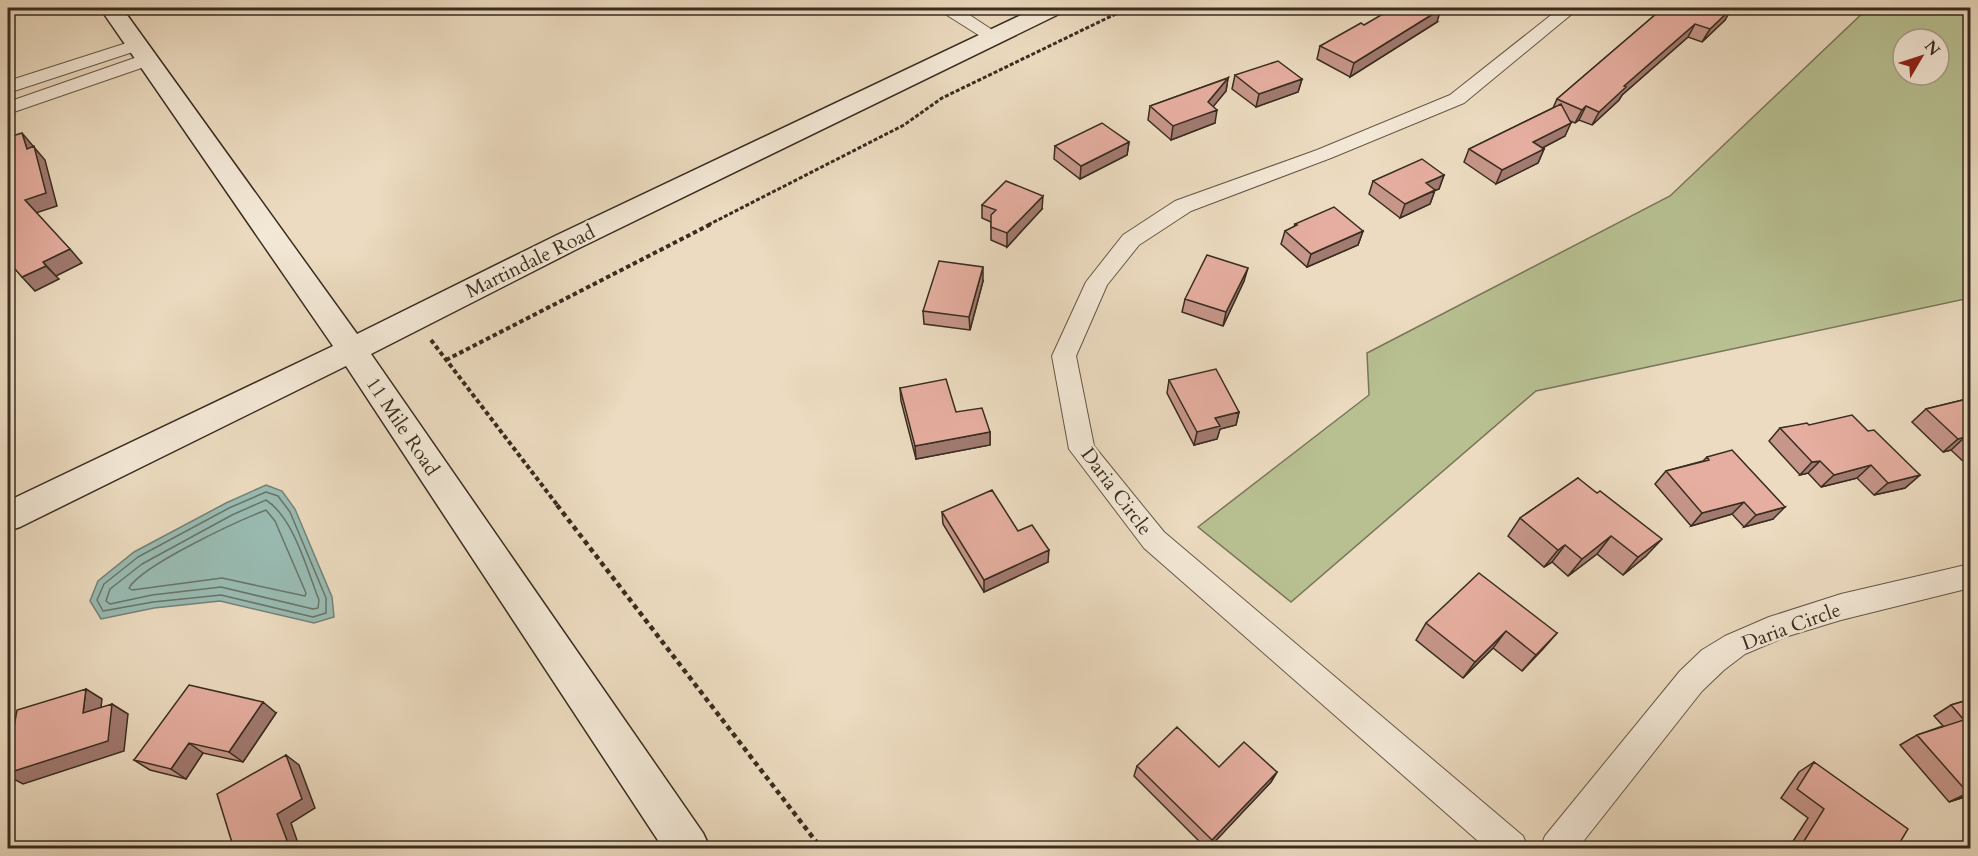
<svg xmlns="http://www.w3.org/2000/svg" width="1978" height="856" viewBox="0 0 1978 856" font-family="Cardo,serif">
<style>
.green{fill:#b8c092;stroke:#787659;stroke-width:1.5;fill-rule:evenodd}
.water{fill:#99bbb2;stroke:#738278;stroke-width:1.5}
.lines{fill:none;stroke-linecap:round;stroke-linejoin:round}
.shore{stroke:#697469;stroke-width:1.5}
.street-casing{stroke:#665848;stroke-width:2}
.secondary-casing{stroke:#392d20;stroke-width:3}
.path-far2{stroke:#392d20;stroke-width:3;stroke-dasharray:4 2;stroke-linecap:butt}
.path-far1{stroke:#392d20;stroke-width:4;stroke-dasharray:4.5 3;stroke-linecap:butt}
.path{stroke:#392d20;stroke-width:4.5;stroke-dasharray:5 4;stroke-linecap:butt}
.street{fill:#f3e8d6;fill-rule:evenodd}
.secondary{fill:#f3e8d6;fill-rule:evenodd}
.wall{fill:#c6968a;stroke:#392d20;stroke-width:1.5}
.shaded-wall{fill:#a17a70;stroke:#392d20;stroke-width:1.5}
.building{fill:#e6aea0;stroke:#392d20;stroke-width:1.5}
.labels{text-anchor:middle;stroke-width:5;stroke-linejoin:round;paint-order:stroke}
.street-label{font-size:20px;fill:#392d20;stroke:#f3e8d6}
</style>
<rect width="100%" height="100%" fill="#ecdbc0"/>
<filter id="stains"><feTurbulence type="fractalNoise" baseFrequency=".00333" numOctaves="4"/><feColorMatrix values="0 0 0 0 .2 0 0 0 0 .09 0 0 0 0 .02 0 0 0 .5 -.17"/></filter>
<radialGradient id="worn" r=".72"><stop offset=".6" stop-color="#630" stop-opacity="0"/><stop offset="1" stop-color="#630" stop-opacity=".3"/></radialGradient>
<!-- green -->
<path class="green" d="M1868,8h102v290l-434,93 -245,211 -93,-75 171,-132 -2,-42 303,-157zM1903,39h36v36h-36z"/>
<!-- water -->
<path class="water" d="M266,485l16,6 13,18 37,88 2,20 -20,6 -94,-22 -66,7 -53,11 -11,-18 8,-20 36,-29 92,-49z"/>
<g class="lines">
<!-- shore -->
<path class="shore" d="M266,492l12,4 12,16 36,86v15l-13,4 -92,-22 -68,7 -50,9 -6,-11 7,-16 34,-27 91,-49z
M266,500c28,18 41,70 53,100l-1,8 -5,1 -92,-22 -69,8 -42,9 -4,-3 4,-12 32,-25 90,-49z
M266,510l9,11 31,72 -1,3 -83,-18 -90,12 -3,-2c13,-23 109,-67 137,-78z"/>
<defs>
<path id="street" d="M940,8h19l44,29 -3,4h-12l-46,-29z
M1560,8h19l-115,95 -133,55 -140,53 -52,34 -32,40 -31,71 18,90 70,86 359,304 5,12h-42l-342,-300 -75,-99 -17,-93 34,-74 37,-47 52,-34 142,-51 133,-55z
M136,40l6,1 3,4 -3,4 -134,44v-12z
M146,54l7,2 2,4 -2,4 -145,50v-12z
M1970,564v24l-129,32 -56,17 -40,17 -21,16 -22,21 -124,157h-38l5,-12 135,-165 22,-21 23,-14 44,-19 72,-23z"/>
<path id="secondary" d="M100,8h22l235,326 198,-98 481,-228h28l-3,5 -486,237 -204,104 332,479 7,15h-47l-317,-482 -326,161 -12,4v-30l325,-155z"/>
</defs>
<!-- street casing -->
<use href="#street" class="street-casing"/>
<!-- secondary casing -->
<use href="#secondary" class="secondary-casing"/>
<!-- path-far2 -->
<path class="path-far2" d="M708,225l196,-100 38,-27 186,-90"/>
<!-- path-far1 -->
<path class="path-far1" d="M431,340l127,166
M446,360l265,-136"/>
<!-- path -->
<path class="path" d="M557,505l264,343"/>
<!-- street -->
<use href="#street" class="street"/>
<!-- secondary -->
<use href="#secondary" class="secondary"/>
</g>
<!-- wall -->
<path class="wall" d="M1663,8l62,12 -23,22 -14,-5 -66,58 -3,5 -27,25 -13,-5 -4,3 -5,-2 -5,15 -23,12 2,1 -6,14 -42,21 -32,-22 5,-13 84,-41 4,-9z
M1437,22l-87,55 -33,-18 3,-13 44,-21z
M1235,75l67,4 -4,13 -42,15 -24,-18z
M1228,78l-2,13 -13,15 2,17 -44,17 -23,-20 2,-14z
M1129,142l-2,13 -47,24 -26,-20 1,-13z
M1444,175l-5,14 -4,1 -5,14 -30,14 -31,-24 4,-13z
M982,205l60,4 -35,38 -16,-7v-18l-9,-4z
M1295,224l68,7 -5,14 -51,22 -26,-23 4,-13 9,-4z
M983,281l-13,49 -46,-6 -1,-13z
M1244,281l-21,45 -41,-14 3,-13z
M1169,380l70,32 -3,13 -16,4 -3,10 -23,6 -27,-52z
M900,388l56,24 34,20v13l-74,14 -15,-58z
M1971,398v64l-6,1 -14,-13 -8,2 -31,-30 14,-13z
M1809,425l59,6 52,44 -15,13 -31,7 -17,-17 -36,9 -13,-14 -8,2 -31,-34 11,-13z
M1707,457l66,62 -29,8 -12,-13 -41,12 -36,-42 11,-13 37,-10z
M1578,478l68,78 -23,19 -26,-21 -29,22 -16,-14 -8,5 -36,-31 12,-18z
M942,512l76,19 30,31 -64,30 -41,-68z
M1426,623l131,10 -35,38 -29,-23 -30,30 -47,-38z
M1971,699v96l-22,7 -49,-57 17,-10 26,-9 -9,-10 17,-11z
M276,713l-33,49 -40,-9 -17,26 -36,-9 -16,-10z
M1814,762l82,87h-108l20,-31 -27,-20 18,-26z
M1137,766l82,1 58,5 -6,10 -64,67 -73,-73z"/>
<!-- shaded-wall -->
<path class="shaded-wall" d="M1732,8l-7,12 -23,22 8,-13z
M1441,9l-4,13 -87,55 4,-14z
M1695,24l-7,13 -66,58 -3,5 -27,25 7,-13 25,-26z
M1228,78l-2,13 -18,22 9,-3 -2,13 -44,17 2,-14 35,-24z
M1302,79l-4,13 -42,15 3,-13z
M1586,106l-7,14 -4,3 7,-13z
M1571,123l-6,13 -38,20 6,-14z
M8,130l9,11 -8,-4z
M22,133l23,27 12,46 -21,7 -11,-13 2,-51z
M1129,142l-2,13 -47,24 1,-13z
M1544,149l-6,14 -42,21 6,-14z
M1444,175l-5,14 -19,8 6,-14z
M1435,190l-5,14 -30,14 5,-14z
M1043,196l-1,13 -35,38v-14z
M1363,231l-5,14 -51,22 4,-13z
M70,249l12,14 -26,13 -13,-14z
M46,266l13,13 -24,12 -13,-14z
M983,267v14l-13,49 -1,-13z
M1248,268l-4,13 -21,45 3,-14z
M1239,412l-3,13 -16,4 -3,10 -23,6 3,-13 18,-14z
M990,432v13l-74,14 -1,-13z
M1965,437l-14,13 -8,2 15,-13z
M1820,461l-12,12 -8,2 12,-13z
M1871,465l-14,13 -36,9 13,-12z
M1920,475l-15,13 -31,7 14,-12z
M1744,502l-12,12 -41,12 11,-13z
M1785,507l-12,12 -29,8 12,-12z
M1611,536l-14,18 -29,22 14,-17z
M1662,539l-16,17 -23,19 15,-18z
M1565,545l-13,17 -8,5 14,-17z
M1049,550l-1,12 -64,30v-12z
M1506,631l-13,17 -30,30 12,-16z
M1557,633l-14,16 -21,22 14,-16z
M86,689l16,10 -3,25 -16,-11z
M263,702l13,11 -33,49 -14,-10z
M112,704l16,10 -4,37 -101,33 -15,-8v-3z
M189,743l14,10 -17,26 -15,-10z
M286,755l13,10 16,43 -24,15 9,26h-21l-2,-35z
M1277,772l-6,10 -63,67 4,-9z
M1971,792v3l-22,7 19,-9z"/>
<!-- building -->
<path class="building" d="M1393,8h46l2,1 -87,54 -34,-17 41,-23 3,2z
M1663,8h69l-22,21 -15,-5 -71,62 2,1 -27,25 -13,-6 -4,4 -25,-11z
M1278,61l24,18 -43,15 -24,-19z
M1228,78l-20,24 9,8 -44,16 -23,-20z
M1561,104l10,19 -38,19 11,7 -42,21 -33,-21z
M1102,123l27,19 -48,24 -26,-20z
M8,133l1,4 13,-4 5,16 7,-3 12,47 -21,7 45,49 -27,13 3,4 -24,11 -14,-16z
M1422,159l22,16 -18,8 9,7 -30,14 -32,-23z
M1006,181l37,15 -36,37 -16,-6v-12l5,-5 -14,-5z
M1334,207l29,24 -52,23 -26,-23 12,-6 -2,-1z
M1207,255l41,13 -22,44 -41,-13z
M939,261l44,6 -14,50 -46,-6z
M1216,369l23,43 -24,6 5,8 -23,6 -28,-52z
M946,379l10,33 26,-4 8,24 -75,14 -15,-58z
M1971,398v44l-6,-5 -7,2 -32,-30z
M1852,415l16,16 6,-1 46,45 -32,8 -17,-18 -37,10 -14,-14 -8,1 -32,-34 27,-5 2,2z
M1732,450l53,57 -29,8 -12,-13 -42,11 -36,-42 43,-11 -2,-3z
M1578,478l19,15 3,-2 62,48 -24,18 -27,-21 -29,23 -17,-14 -7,5 -38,-32z
M992,490l26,41 14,-6 17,25 -65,30 -42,-68z
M1479,573l78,60 -21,22 -30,-24 -31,31 -49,-39z
M189,685l74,17 -34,50 -40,-9 -18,26 -37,-9z
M86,689l-3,24 29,-9 -4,37 -100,32v-13l9,-50z
M1971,699v93l-3,1 -51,-58 47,-15 -13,-15z
M1177,727l42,40 25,-25 33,30 -65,68 -75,-74z
M286,755l16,44 -25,15 11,29 -9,6h-45l-17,-55z
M1814,762l94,67 -12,20h-97l25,-40 -27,-20z"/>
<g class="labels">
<!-- street labels -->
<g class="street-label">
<text transform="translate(530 261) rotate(-26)" y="7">Martindale Road</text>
<text transform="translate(403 426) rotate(56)" y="7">11 Mile Road</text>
<text transform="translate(1117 491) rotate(53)" y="7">Daria Circle</text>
<text transform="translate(1791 626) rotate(-20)" y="7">Daria Circle</text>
</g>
</g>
<!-- margin -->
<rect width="1978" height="856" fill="none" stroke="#ecdbc0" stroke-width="30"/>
<rect x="9" y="9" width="1960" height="838" fill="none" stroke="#392d20" stroke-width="3"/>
<rect x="15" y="15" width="1948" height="826" fill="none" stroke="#392d20" stroke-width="1.5"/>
<!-- north arrow -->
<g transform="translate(1921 57) rotate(51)"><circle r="28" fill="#f3e8d6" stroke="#a99d8d" stroke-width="1.5"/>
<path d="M0-4.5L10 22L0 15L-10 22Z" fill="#8f2418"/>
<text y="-9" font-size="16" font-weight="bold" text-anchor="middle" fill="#392d20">N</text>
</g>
<rect width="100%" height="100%" filter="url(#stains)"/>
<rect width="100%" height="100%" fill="url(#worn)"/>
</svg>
